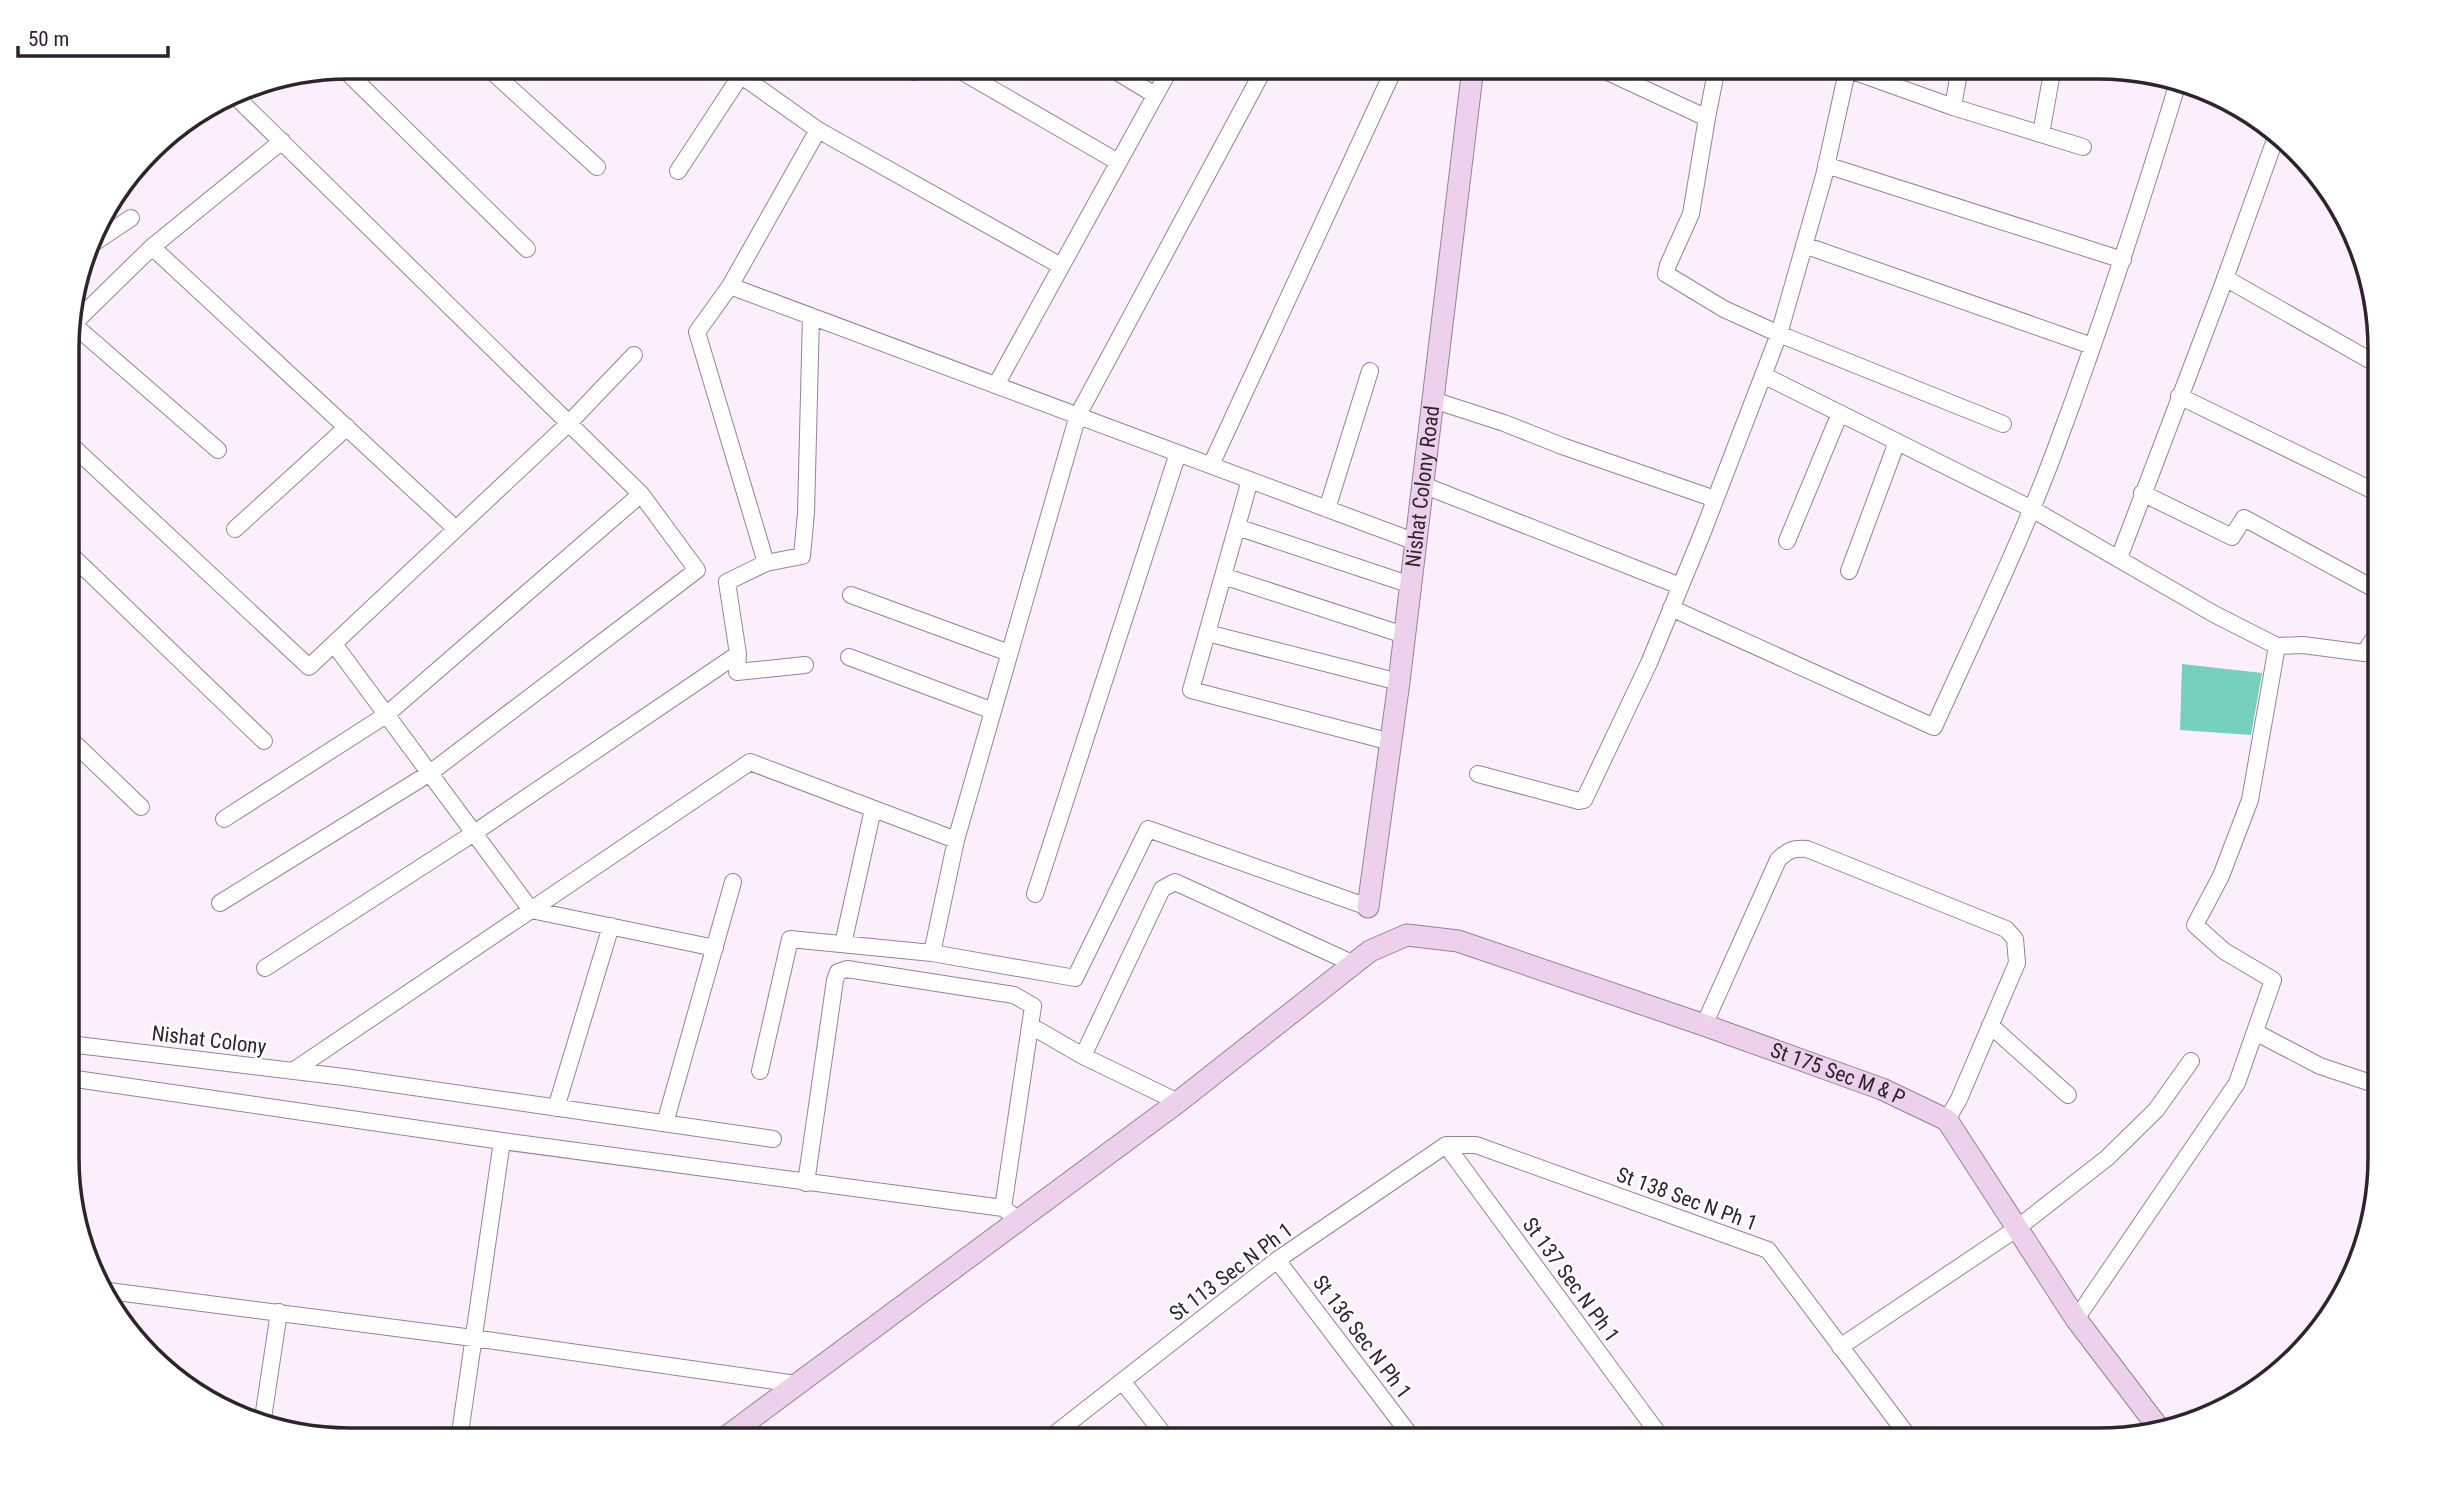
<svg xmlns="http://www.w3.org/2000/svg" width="2447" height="1507" viewBox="0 0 2447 1507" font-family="'Roboto Condensed',sans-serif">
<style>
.building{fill:#75d0be}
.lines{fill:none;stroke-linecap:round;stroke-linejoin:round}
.street-casing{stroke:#978297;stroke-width:18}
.secondary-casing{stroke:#978297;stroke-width:23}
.street{stroke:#fff;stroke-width:16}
.secondary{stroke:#ecd0ec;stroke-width:21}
.labels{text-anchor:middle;stroke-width:5;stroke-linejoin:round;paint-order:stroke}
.street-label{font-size:21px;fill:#2d242c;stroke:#fff}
.rim{fill:none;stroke:#2d242c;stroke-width:3.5}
</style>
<rect width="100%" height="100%" fill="#fceffc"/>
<!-- building -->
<path class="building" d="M2182,664l80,9 -11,62 -71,-5z"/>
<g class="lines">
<defs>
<path id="street" d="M487,67l110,100
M729,67l89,63 243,136
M905,67l9,5
M954,67l164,95
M1109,67l46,28
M1597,67l110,51 10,-51
M1960,67l-7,40 130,40
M343,68l184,181
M1847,69l106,38
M1707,118l-16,96 -23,51 -2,9 58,35 55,25 224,90
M2041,134l12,-67
M1826,165l297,95
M678,171l63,-96
M1804,245l288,101
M89,246l42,-28
M152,247l304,282
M2225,278l155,88
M730,286l88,-156
M73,324l145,126
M69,328l83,-81 130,-106
M1763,375l269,134 182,105 63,32 -27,154 -29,76 -26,49 29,26 49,29 -36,103 -161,236
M996,385l175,-318
M2179,396l201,98
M1433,400l71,23 58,23 153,53
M69,443l240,224 260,-244 65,-68
M1211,465l184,-398
M1250,480l-59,210 200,52
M1423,485l257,101
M2142,493l90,44 12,-19 136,74
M1327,509l43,-138
M1237,527l174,58
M235,529l112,-102
M1787,541l53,-128
M69,553l195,188
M2119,558l103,-271 54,-150
M766,563l36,-7 4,-43 5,-197
M1849,571l48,-129
M1223,576l181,59
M851,595l158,58
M1671,608l263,119c41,-91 85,-181 120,-274 46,-123 87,-248 125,-374
M1207,633l192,49
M334,644l197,266 219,-148 206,78 -24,113 -142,-14 -30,132
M2277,646l26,-1 61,8 13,-19 3,-1
M738,654l-1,18 68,-7
M849,657l144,54
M69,738l72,69
M1478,774l101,27 5,-1 65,-137 53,-129 77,-200 45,-158 24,-109
M224,819l162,-104 255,-221
M956,840l122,-425 187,-348
M1035,894l143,-441
M220,903l210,-130 267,-203 -56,-76 -409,-401
M843,944l30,-135
M932,953l143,25 73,-149 220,78
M265,968l209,-135 264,-179 -11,-72 39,-19 -69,-231 33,-46 686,256
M1704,1025l74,-165c10,-10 15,-12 29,-11l199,80 9,10 2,24 -58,136 -12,21
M1990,1025l78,70
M1031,1026l52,30 95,46
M2255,1032l65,34 60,20
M69,1044l275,33 429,62
M1083,1056l79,-167 13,-7 179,82
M293,1071l238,-161 184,38
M69,1078l433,63 501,67 17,13
M556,1108l55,-182
M665,1123l68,-241
M1446,1145h30l292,105 143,190
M1446,1145l217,295
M806,1183l29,-203 3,-8 9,-3 167,26 19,11 -30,202
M1277,1260l137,180
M101,1290l372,48 323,46
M1840,1347l176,-118 91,-71 49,-48 35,-49
M1123,1382l45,58
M262,1425l17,-113
M459,1440l43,-299
M1047,1440l230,-180 169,-115"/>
<g id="secondary">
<path id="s1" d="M1368,907l31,-225 74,-615"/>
<path id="s2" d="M722,1440l456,-338 192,-151 37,-16 51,6 246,84 178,64 65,31 129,199 82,108"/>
</g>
</defs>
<!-- street casing -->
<use href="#street" class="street-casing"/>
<!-- secondary casing -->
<use href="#secondary" class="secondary-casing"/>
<!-- street -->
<use href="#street" class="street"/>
<!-- secondary -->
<use href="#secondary" class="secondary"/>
</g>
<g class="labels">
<!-- street labels -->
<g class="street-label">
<text dy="7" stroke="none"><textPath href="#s1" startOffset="424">Nishat Colony Road</textPath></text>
<text transform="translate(209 1040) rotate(7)" y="7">Nishat Colony</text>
<text dy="7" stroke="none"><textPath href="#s2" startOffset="1306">St 175 Sec M &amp; P</textPath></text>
<text transform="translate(1687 1199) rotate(20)" y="7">St 138 Sec N Ph 1</text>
<text transform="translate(1231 1272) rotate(-37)" y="7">St 113 Sec N Ph 1</text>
<text transform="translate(1571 1280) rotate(54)" y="7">St 137 Sec N Ph 1</text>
<text transform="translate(1362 1337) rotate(53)" y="7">St 136 Sec N Ph 1</text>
</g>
</g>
<!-- crop -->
<path d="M0 0H2447V1507H0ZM349 79H2098A270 270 0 0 1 2368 349V1158A270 270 0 0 1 2098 1428H349A270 270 0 0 1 79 1158V349A270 270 0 0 1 349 79Z" fill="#fff" fill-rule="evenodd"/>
<path class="rim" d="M349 79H2098A270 270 0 0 1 2368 349V1158A270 270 0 0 1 2098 1428H349A270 270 0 0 1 79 1158V349A270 270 0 0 1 349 79Z"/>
<!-- scale -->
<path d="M18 46v10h150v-10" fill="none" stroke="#2d242c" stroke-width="3.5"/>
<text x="28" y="46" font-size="21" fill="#2d242c" stroke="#ffffff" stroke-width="5" paint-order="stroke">50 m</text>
</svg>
